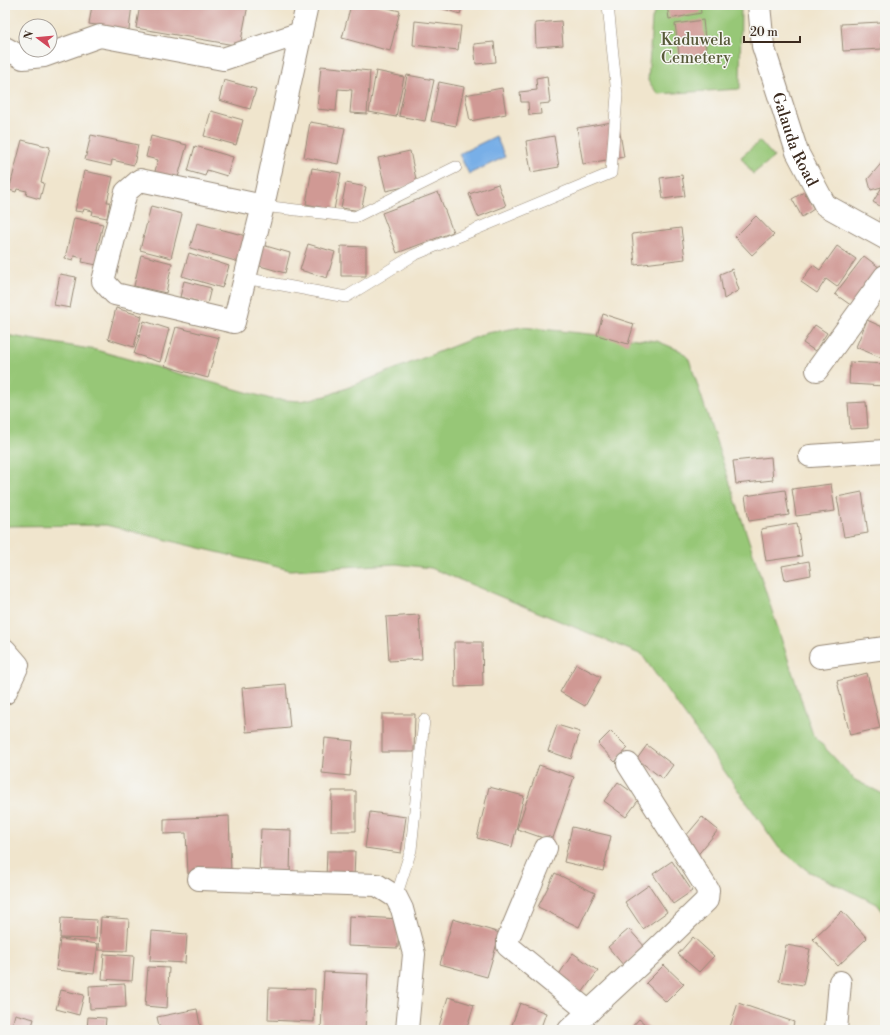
<svg xmlns="http://www.w3.org/2000/svg" width="890" height="1035" viewBox="0 0 890 1035" font-family="'Libre Bodoni',serif">
<style>
.green{fill:#97c777;stroke:#69784a}
.water{fill:#78afe7;stroke:#5a6c82}
.building{fill:#d09994}
.lines{fill:none;stroke-linecap:round;stroke-linejoin:round}
.service-casing{stroke:#968876;stroke-width:12}
.minor-casing{stroke:#968876;stroke-width:24}
.service{stroke:#fff;stroke-width:11}
.minor{stroke:#fff;stroke-width:22}
.labels{text-anchor:middle;stroke-width:3;stroke-linejoin:round;paint-order:stroke}
.park-label{font-size:16px;fill:#575939;stroke:#f6f6f2}
.street-label{font-size:16px;fill:#3b2a1e;stroke:#f6f6f2}
</style>
<rect width="100%" height="100%" fill="#f6f6f2"/>
<filter id="ink" filterUnits="userSpaceOnUse"><feTurbulence type="fractalNoise" baseFrequency=".025" numOctaves="2"/><feDisplacementMap in="SourceGraphic" scale="8" xChannelSelector="R" yChannelSelector="G"/><feConvolveMatrix kernelMatrix="1 2 1 2 8 2 1 2 1" color-interpolation-filters="sRGB"/></filter>
<filter id="wash" filterUnits="userSpaceOnUse"><feTurbulence type="fractalNoise" baseFrequency=".012" numOctaves="4" result="noise"/><feDisplacementMap in="SourceGraphic" scale="16" xChannelSelector="R" yChannelSelector="G"/><feGaussianBlur stdDeviation="0.9" result="paint"/><feColorMatrix in="noise" values="0 0 0 0 0 0 0 0 0 0 0 0 0 0 0 0 0 1.4 0 .05"/><feComposite in="paint" operator="in"/></filter>
<g filter="url(#wash)">
<rect width="100%" height="100%" fill="#f0e5cd"/>
<!-- green -->
<path class="green" d="M657,5h84l-1,84 -82,5 -10,-13 4,-62z
M760,141l14,16 -21,17 -12,-17z
M522,327l135,14 24,10 8,8 124,376 42,45 30,15v119l-8,-10 -69,-33 -29,-23 -137,-193 -211,-87 -35,-4 -106,6 -184,-45 -101,1v-191l91,15 175,49 29,2 26,-5 161,-63z"/>
<!-- water -->
<path class="water" d="M496,136l9,21 -36,17 -10,-20z"/>
<g id="blocks">
<!-- building -->
<path class="building" d="M92,5h40l-3,25 -40,-6z
M140,5h108l-8,41 -104,-18z
M351,5h25l24,6 -10,40 -48,-13z
M431,5h32l-3,9z
M667,5h33l1,8 -32,6z
M703,20l4,38 -27,3 -5,-37z
M415,21l46,5 -3,24 -45,-5z
M561,21l2,24 -27,2 -1,-24z
M881,22l1,27 -39,2 -2,-27z
M494,42l2,20 -20,2 -2,-20z
M321,66l49,5 -3,43 -17,-1 2,-23 -14,-1 -2,22 -19,-2z
M376,71l28,6 -8,40 -27,-5z
M407,75l27,5 -9,41 -26,-5z
M547,76l3,27 -10,1 1,10 -12,1 -1,-13h-7l-1,-10 17,-2 -1,-12z
M224,80l32,9 -6,20 -31,-9z
M439,82l25,5 -8,39 -25,-5z
M502,88l4,26 -36,7 -5,-26z
M211,111l32,9 -7,25 -32,-9z
M618,121l6,36 -41,7 -6,-36z
M310,122l35,6 -7,36 -34,-7z
M91,135l47,10 -4,20 -22,-5 -1,6 -26,-6z
M151,136l36,9 -10,36 -23,-6 4,-15 -12,-3z
M554,136l5,31 -28,5 -5,-31z
M22,140l28,7 -9,35 3,1 -4,16 -14,-4 1,-4 -10,-2 -1,3 -7,-2z
M195,146l38,11 -6,19 -20,-6 -2,6 -17,-5z
M410,151l7,33 -31,7 -8,-33z
M885,159v27l-14,4 -3,-11z
M312,168l29,5 -7,37 -28,-6z
M84,171l29,6 -6,25h3l-3,16 -15,-3 1,-4 -9,-2 -1,3 -8,-1z
M682,175l3,21 -22,3 -3,-21z
M346,183l20,4 -5,24 -20,-3z
M498,184l8,22 -28,11 -9,-23z
M882,187l3,2v33l-6,-3 6,-10 -12,-7z
M438,192l15,40 -56,21 -15,-40z
M804,192l10,17 -12,8 -10,-18z
M151,206l31,8 -11,44 -31,-8z
M756,216l18,19 -22,20 -17,-18z
M74,218l29,6 -6,25 3,1 -3,15 -15,-3 1,-4 -9,-2 -1,4 -8,-2z
M197,223l49,13 -7,26 -49,-14z
M681,228l4,31 -50,6 -3,-31z
M259,244l31,9 -5,20 -32,-9z
M308,244l27,8 -8,26 -27,-8z
M341,246l25,1v29h-25z
M837,246l19,13 -19,28 -11,-8 -9,14 -16,-11 12,-17 7,5z
M189,253l40,13 -7,22 -40,-12z
M141,255l31,8 -6,30 -32,-7z
M864,256l16,12 -28,38 -17,-12z
M732,269l7,21 -15,9 -4,-25z
M60,274l16,3 -6,31 -16,-3z
M184,281l27,7 -4,16 -27,-7z
M116,308l26,8 -8,31 -26,-8z
M603,314l31,10 -6,20 -31,-9z
M867,320l18,8 -1,31 -28,-12z
M144,321l25,8 -9,33 -26,-8z
M815,325l12,8 -12,18 -12,-8z
M176,327l43,11 -11,40 -43,-12z
M850,362l35,2v22l-36,-2z
M866,402l2,26 -18,1 -2,-26z
M771,457l2,23 -37,4 -3,-23z
M831,484l4,27 -39,5 -4,-27z
M785,490l4,25 -40,6 -4,-25z
M862,492l6,41 -24,4 -7,-40z
M797,523l5,33 -36,5 -5,-32z
M809,561l2,14 -26,5 -3,-14z
M419,615l3,44 -33,2 -3,-44z
M454,642h28l1,44 -28,1z
M576,664l25,13 -16,29 -25,-14z
M867,673l13,55 -30,7 -13,-54z
M286,684l4,44 -44,4 -4,-44z
M382,714h33l-1,38h-32z
M557,725l23,7 -9,27 -23,-8z
M611,731l17,17 -13,14 -17,-18z
M325,738l28,3 -3,35 -28,-3z
M647,745l26,20 -10,14 -26,-20z
M539,765l35,12 -22,64 -35,-12z
M618,782l22,16 -14,19 -22,-16z
M489,787l35,9 -12,51 -35,-9z
M332,791h24v40h-25z
M370,812l36,5 -5,36 -36,-5z
M229,816l2,57 -43,1 -2,-41 -22,1v-15z
M702,817l16,13 -22,27 -16,-14z
M572,827l39,9 -8,35 -39,-9z
M261,829l30,1 -1,44 -31,-1z
M327,851h28l-1,28 -28,-1z
M672,861l20,30 -19,13 -20,-30z
M555,873l40,20 -16,34 -41,-20z
M649,885l18,27 -24,17 -18,-27z
M842,911l25,27 -29,28 -25,-27z
M349,916l50,3 -1,29 -50,-2z
M101,917l28,2 -2,32 -28,-1z
M61,918l36,2 -1,19 -36,-1z
M453,919l47,14 -13,44 -47,-13z
M629,929l16,18 -21,19 -16,-19z
M152,931l35,3 -2,29 -35,-2z
M693,937l21,19 -15,16 -21,-18z
M60,939l38,5 -4,30 -38,-4z
M786,945l24,4 -7,36 -24,-4z
M573,953l25,18 -16,22 -24,-17z
M104,954l30,2 -2,25 -30,-2z
M664,965l20,19 -18,18 -20,-19z
M148,967l21,1 -2,40 -22,-2z
M324,972l44,2 -3,56h-44z
M125,984l1,23 -36,2 -1,-23z
M269,988l46,1 -1,33 -46,-2z
M61,990l23,5 -5,20 -23,-6z
M448,997l26,8 -8,25h-28z
M520,1003l26,10 -6,17h-30z
M738,1003l56,19 -2,8h-63z
M197,1009l4,21h-41l-3,-13z
M15,1014l19,5 -3,11h-20z
M88,1017l18,1 -1,12h-18z
M639,1019l13,11h-23z"/>
</g>
</g>
<g filter="url(#ink)">
<use href="#blocks" fill-opacity="0" stroke="#968876" stroke-width="1"/>
<g class="lines">
<defs>
<path id="service" d="M263,206l92,11 101,-50
M244,278l102,19 68,-42 197,-82 6,-78 -9,-90
M396,897l15,-47 13,-130"/>
<g id="minor">
<path id="s1" d="M759,5l4,41 34,106 28,53 60,33"/>
<path d="M5,48l18,10 21,-2 56,-20 123,23 78,-26"/>
<path d="M263,206l-123,-26 -14,12 -23,89 12,13 119,28 29,-116 44,-201"/>
<path d="M817,370l68,-94"/>
<path d="M810,456l75,-5"/>
<path d="M5,650l13,15 -13,28"/>
<path d="M820,657l65,-9"/>
<path d="M546,848l-38,91v7l81,66"/>
<path d="M199,879l178,6 19,12 6,12 12,45 -7,76"/>
<path d="M569,1030l81,-75 57,-55 1,-10 -80,-126"/>
<path d="M836,1030l4,-48"/>
</g>
</defs>
<!-- service casing -->
<use href="#service" class="service-casing"/>
<!-- minor casing -->
<use href="#minor" class="minor-casing"/>
<!-- service -->
<use href="#service" class="service"/>
<!-- minor -->
<use href="#minor" class="minor"/>
</g>
</g>
<g class="labels">
<!-- park labels -->
<g class="park-label">
<text x="696" y="45">Kaduwela<tspan x="696" dy="18">Cemetery</tspan></text>
</g>
<!-- street labels -->
<g class="street-label">
<text dy="6" stroke="none"><textPath href="#s1" startOffset="140">Galauda Road</textPath></text>
</g>
</g>
<!-- margin -->
<rect width="890" height="1035" fill="none" stroke="#f6f6f2" stroke-width="20"/>
<!-- north arrow -->
<g transform="translate(38 38) rotate(286)"><circle r="19" fill="#f6f6f2" stroke="#aba49d"/>
<path d="M0-3L7 15L0 10L-7 15Z" fill="#d1495b"/>
<text y="-6" font-size="11" font-weight="bold" text-anchor="middle" fill="#3b2a1e">N</text>
</g>
<!-- scale -->
<path d="M744 36v6h56v-6" fill="none" stroke="#3b2a1e" stroke-width="2"/>
<text x="750" y="36" font-size="12" fill="#3b2a1e" stroke="#f6f6f2" stroke-width="3" paint-order="stroke">20 m</text>
</svg>
